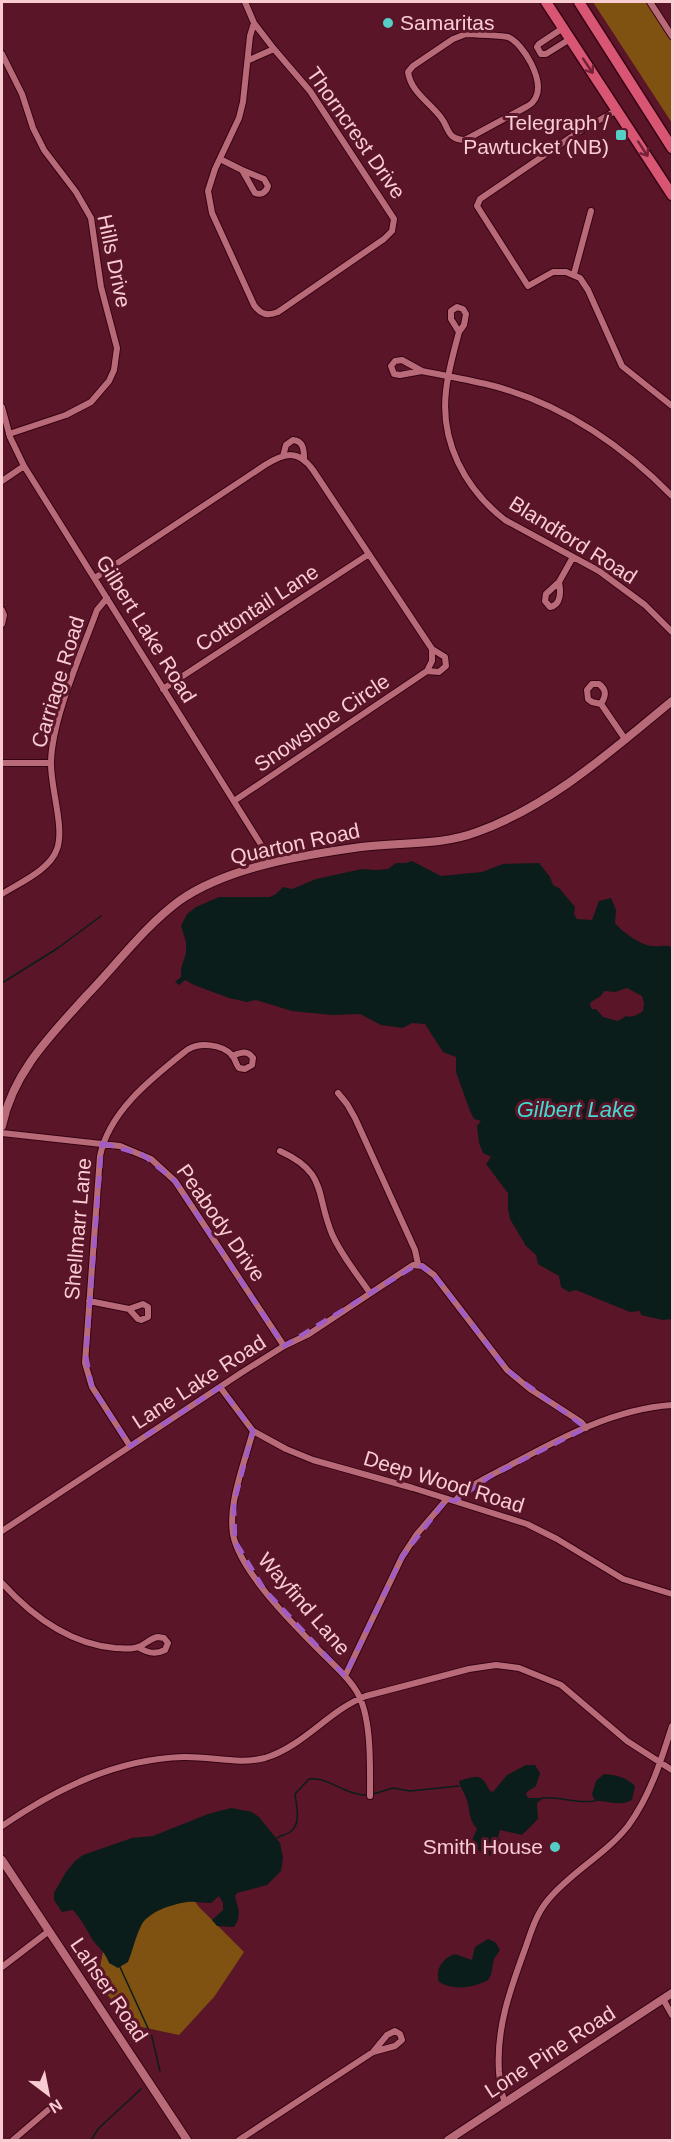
<svg xmlns="http://www.w3.org/2000/svg" width="674" height="2142" viewBox="0 0 674 2142" font-family="Arial,sans-serif">
<style>
.green{fill:#7f5212}
.water{fill:#0a1d1b;fill-rule:evenodd}
.lines{fill:none;stroke-linecap:round;stroke-linejoin:round}
.stream{stroke:#0a1d1b;stroke-width:1.5}
.street-casing{stroke:#360312;stroke-width:8}
.secondary-casing{stroke:#360312;stroke-width:10}
.highway-casing{stroke:#360312;stroke-width:13}
.street{stroke:#b96a78;stroke-width:6}
.secondary{stroke:#b96a78;stroke-width:8}
.highway{stroke:#d85674;stroke-width:10}
.oneway{stroke:#732237}
.marked{fill:none;stroke:#a15cc5;stroke-width:4.5;stroke-dasharray:12 8;stroke-linejoin:round}
.poi-dot{fill:#55cec5;stroke:#5a1528;stroke-width:2}
.labels{text-anchor:middle;stroke-width:6;stroke-linejoin:round;paint-order:stroke}
.poi-label{font-size:21px;fill:#f9ccd2;stroke:#5a1528;text-anchor:end}
.street-label{font-size:21px;fill:#f9ccd2;stroke:#5a1528}
.water-label{font-size:22px;font-style:italic;fill:#44d9d0;stroke:#5a1528}
</style>
<rect width="100%" height="100%" fill="#5a1528"/>
<!-- green -->
<path class="green" d="M593,2h54l25,39v82z
M183,1885l16,22 45,45 -30,45 -35,38 -47,-10 -35,-43 10,-50z"/>
<!-- water -->
<path class="water" d="M412,861l29,15 41,-4 21,-8 36,-1 11,14 3,8 6,3 16,19 -1,7 3,5 15,1 7,-19 12,-3 5,12 -1,13c7,9 27,23 38,23 7,1 12,-2 19,1v372l-9,1 -22,-5 -1,-4 -10,1 -54,-22 -7,2 -8,-5 -2,-11 -21,-12 -2,-9 -10,-9 -16,-27 -2,-10v-16c-8,-10 -14,-19 -22,-29l5,-7 -8,-4 -4,-10 -2,-17 4,-5 -7,-2 -4,-8 -14,-39v-15l-13,-5 -18,-28 -13,-1 -9,5 -22,-3 -21,-11 -28,1 -40,-4 -36,-11 -9,2 -18,-4 -35,-13 -9,-5 -6,5 -4,-3 6,-5v-8l5,-16v-11l-5,-16 6,-12 9,-7 23,-10h51l6,-3 7,-7 9,2 24,-10 46,-10 13,1 13,-1 8,-6h10zM627,988l15,8 2,7 -1,8c-6,4 -10,7 -17,5l-8,5 -15,-4 -7,-8h-4l-2,-4 1,-3 10,-6 3,-5 11,1z
M526,1765h9l5,8 -4,13 -9,6 -1,3 3,3h14l-6,5 1,16 -16,16 -22,-5 -2,8 9,7 -5,10c-13,3 -25,-2 -30,-14l5,-12c-11,-15 -5,-16 -11,-31 -2,-7 -6,-10 -7,-17 19,-6 22,-8 31,10l3,1 14,-17z
M604,1774c12,1 22,3 31,12l-3,14c-12,7 -24,0 -37,1l-3,-7 4,-13z
M231,1808l21,4 7,5 21,26 3,15 -2,13 -14,14 -30,8 -2,3 4,16 -1,8 -4,7 -17,-1 -5,-6 11,-10v-7l-4,-7 -8,7c-8,0 -16,-2 -24,-1 -14,2 -40,10 -46,24 -6,12 -8,24 -13,36l-10,6 -9,-5c-5,-13 -11,-15 -17,-24 -6,-11 -11,-20 -19,-29l-11,2 -8,-12v-7l12,-21 9,-11 8,-6 49,-17 21,-2 55,-22z
M488,1939l7,3 5,8 -6,9 -3,16 -3,5c-15,8 -34,11 -49,2 -4,-12 3,-24 16,-28l17,6 3,-13z"/>
<g class="lines">
<!-- stream -->
<path class="stream" d="M2,983l56,-35 43,-32
M373,1794l20,-6 17,3 49,-5
M542,1798c18,-2 34,6 53,3
M277,1838c4,-3 9,-3 13,-6 12,-8 6,-27 5,-38l14,-15c18,-3 36,16 57,16
M120,1967l32,70 8,34
M91,2140l8,-12 42,-39"/>
<defs>
<path id="street" d="M245,2l9,21 20,26 36,42 84,128 -2,12 -8,8 -106,73c-10,4 -17,3 -24,-7l-42,-92 -4,-22 7,-22 24,-51 4,-16 7,-66 4,-13
M650,2l22,34
M563,28l-24,16 -2,3 4,7h5l24,-15
M466,34c5,0 38,2 42,3 16,7 36,43 28,60 -2,5 -6,8 -10,10l-61,33c-5,0 -9,-1 -13,-4 -5,-5 -6,-12 -10,-17 -11,-16 -31,-26 -34,-47l5,-6 40,-27z
M2,54l20,40 11,34 11,22 32,42 15,26 10,69 16,61 -3,22 -5,11 -18,21 -25,13 -57,19
M249,60l25,-11
M617,110l-37,21 -100,68 -3,7 51,80 25,-14h13l14,6 8,12 34,76 50,40
M220,159l22,11 13,23c6,2 11,0 13,-7l-4,-7 -22,-9
M574,274l17,-63
M457,307l6,2 3,5 -2,11 -5,7 -8,-13v-8z
M459,332c-5,19 -11,39 -13,59 -6,51 19,98 59,129l94,51 46,34 27,27
M402,360l20,11 -22,4 -6,-1 -3,-8 4,-5z
M422,371c24,5 48,9 72,15 70,19 128,59 178,110
M2,407l8,30 14,29 241,385 6,13
M283,456l3,-11 7,-5c10,1 11,9 11,18
M2,481l22,-15
M95,578l170,-113c20,-12 33,-16 48,5l119,179v12l-5,10 -193,130
M559,582c2,10 2,23 -9,25l-5,-6 1,-7 13,-12 14,-25
M2,610l2,5 -2,9
M427,671l12,1 7,-6 -1,-9 -13,-8
M163,689l206,-135
M601,704c5,-8 6,-14 -2,-20h-7l-5,6 1,9 4,3 9,2 24,35
M2,763h48
M2,894c17,-11 48,-24 55,-45 8,-21 -7,-63 -6,-87 1,-44 31,-110 46,-152l10,-12
M338,1093l9,11 8,14 60,132 3,14
M2,1133l118,13 31,13 24,22 109,165
M280,1151c48,22 35,42 52,83 9,21 25,40 38,59
M89,1301l40,8 9,10 3,1 7,-3v-10l-5,-3 -14,5
M220,1387l33,44 33,18 27,11 100,28 114,36 30,15 66,40 49,15
M253,1431c-8,30 -25,72 -20,103 7,39 65,95 93,123 11,11 23,21 31,35 15,26 13,74 13,104
M130,1446l-38,-59 -7,-24 15,-207c9,-45 52,-78 87,-106 13,-8 34,-6 45,5 3,3 4,10 7,13l6,1 7,-4 1,-7c-6,-9 -13,-5 -21,-2
M455,1501c12,-15 33,-24 50,-33 52,-28 107,-59 167,-63
M2,1531l239,-158 43,-27 25,-12 104,-69 9,1 12,9 73,95 23,19 51,33 5,6
M2,1583c29,32 68,61 113,65 7,0 16,2 23,-1 7,-2 12,-9 20,-10l6,1 4,5 -3,7c-10,5 -18,3 -27,-3
M345,1676l57,-119 15,-23 30,-35
M2,1826c54,-37 114,-67 181,-69 27,-1 56,8 82,1 39,-12 64,-48 101,-62l103,-27 27,-4 23,3 42,17 66,56 45,29
M2,1967l47,-36
M663,1999l9,16
M505,2103c-4,-10 -5,-20 -6,-31 -3,-44 11,-82 26,-123 6,-17 11,-35 23,-49 23,-28 57,-45 80,-74 22,-30 33,-65 44,-100
M13,2140l35,-30
M239,2140l134,-88 14,-17 8,-4 5,3 2,6 -7,6 -22,6"/>
<path id="secondary" d="M2,1126c11,-54 49,-91 85,-131 30,-31 57,-68 92,-94 48,-34 124,-46 182,-54 39,-5 79,-1 116,-15 75,-27 135,-82 195,-131
M2,1860l185,280
M448,2140l224,-147"/>
<path id="highway" d="M546,2l126,193
M579,2l93,146"/>
</defs>
<!-- street casing -->
<use href="#street" class="street-casing"/>
<!-- secondary casing -->
<use href="#secondary" class="secondary-casing"/>
<!-- highway casing -->
<use href="#highway" class="highway-casing"/>
<!-- street -->
<use href="#street" class="street"/>
<!-- secondary -->
<use href="#secondary" class="secondary"/>
<!-- highway -->
<use href="#highway" class="highway"/>
</g>
<!-- one-way arrows -->
<defs><path id="oneway-shaft" d="M-6 0H5M1.5-3L5.5 0L1.5 3" fill="none" stroke-width="1.6" stroke-linecap="round" stroke-linejoin="round" transform="scale(1.5)"/></defs>
<g class="oneway">
<use href="#oneway-shaft" transform="translate(588 66) rotate(56)"/>
<use href="#oneway-shaft" transform="translate(643 149) rotate(57)"/>
</g>
<!-- marked area -->
<path class="marked" d="M102,1143l41,12 32,26 109,165 134,-82 16,11 73,95 79,58 -95,48 -36,25 -8,-2 -45,58 -57,119 -81,-87 -29,-48 -1,-37 19,-73 -33,-44 -90,59 -38,-59 -6,-31z"/>
<!-- markers -->
<g class="poi-dot">
<circle cx="388" cy="23" r="6"/>
<rect x="615" y="129" width="12" height="12" rx="3"/>
<circle cx="555" cy="1847" r="6"/>
</g>
<g class="labels">
<!-- poi labels -->
<g class="poi-label">
<text x="400" y="30" text-anchor="start">Samaritas</text>
<text x="609" y="130">Telegraph /<tspan x="609" dy="24">Pawtucket (NB)</tspan></text>
<text x="543" y="1854">Smith House</text>
</g>
<!-- street labels -->
<g class="street-label">
<text transform="translate(356 133) rotate(55)" y="7">Thorncrest Drive</text>
<text transform="translate(114 261) rotate(78)" y="7">Hills Drive</text>
<text transform="translate(573 540) rotate(32)" y="7">Blandford Road</text>
<text transform="translate(257 608) rotate(-33)" y="7">Cottontail Lane</text>
<text transform="translate(146 629) rotate(58)" y="7">Gilbert Lake Road</text>
<text transform="translate(58 682) rotate(-73)" y="7">Carriage Road</text>
<text transform="translate(322 723) rotate(-34)" y="7">Snowshoe Circle</text>
<text transform="translate(295 844) rotate(-12)" y="7">Quarton Road</text>
<text transform="translate(221 1223) rotate(55)" y="7">Peabody Drive</text>
<text transform="translate(78 1229) rotate(-85)" y="7">Shellmarr Lane</text>
<text transform="translate(199 1382) rotate(-33)" y="7">Lane Lake Road</text>
<text transform="translate(444 1482) rotate(17)" y="7">Deep Wood Road</text>
<text transform="translate(304 1604) rotate(49)" y="7">Wayfind Lane</text>
<text transform="translate(109 1990) rotate(56)" y="7">Lahser Road</text>
<text transform="translate(550 2052) rotate(-33)" y="7">Lone Pine Road</text>
</g>
<!-- water labels -->
<g class="water-label">
<text x="576" y="1117">Gilbert Lake</text>
</g>
</g>
<!-- border -->
<rect width="674" height="2142" fill="none" stroke="#f9ccd2" stroke-width="6"/>
<!-- north arrow -->
<g transform="translate(48 2094) rotate(148)" stroke="#5a1528" stroke-width="4.5" paint-order="stroke">
<path d="M0-4.5L10 22L0 15L-10 22Z" fill="#f9ccd2"/>
<text y="-9" font-size="16" font-weight="bold" text-anchor="middle" fill="#f9ccd2">N</text>
</g>
</svg>
